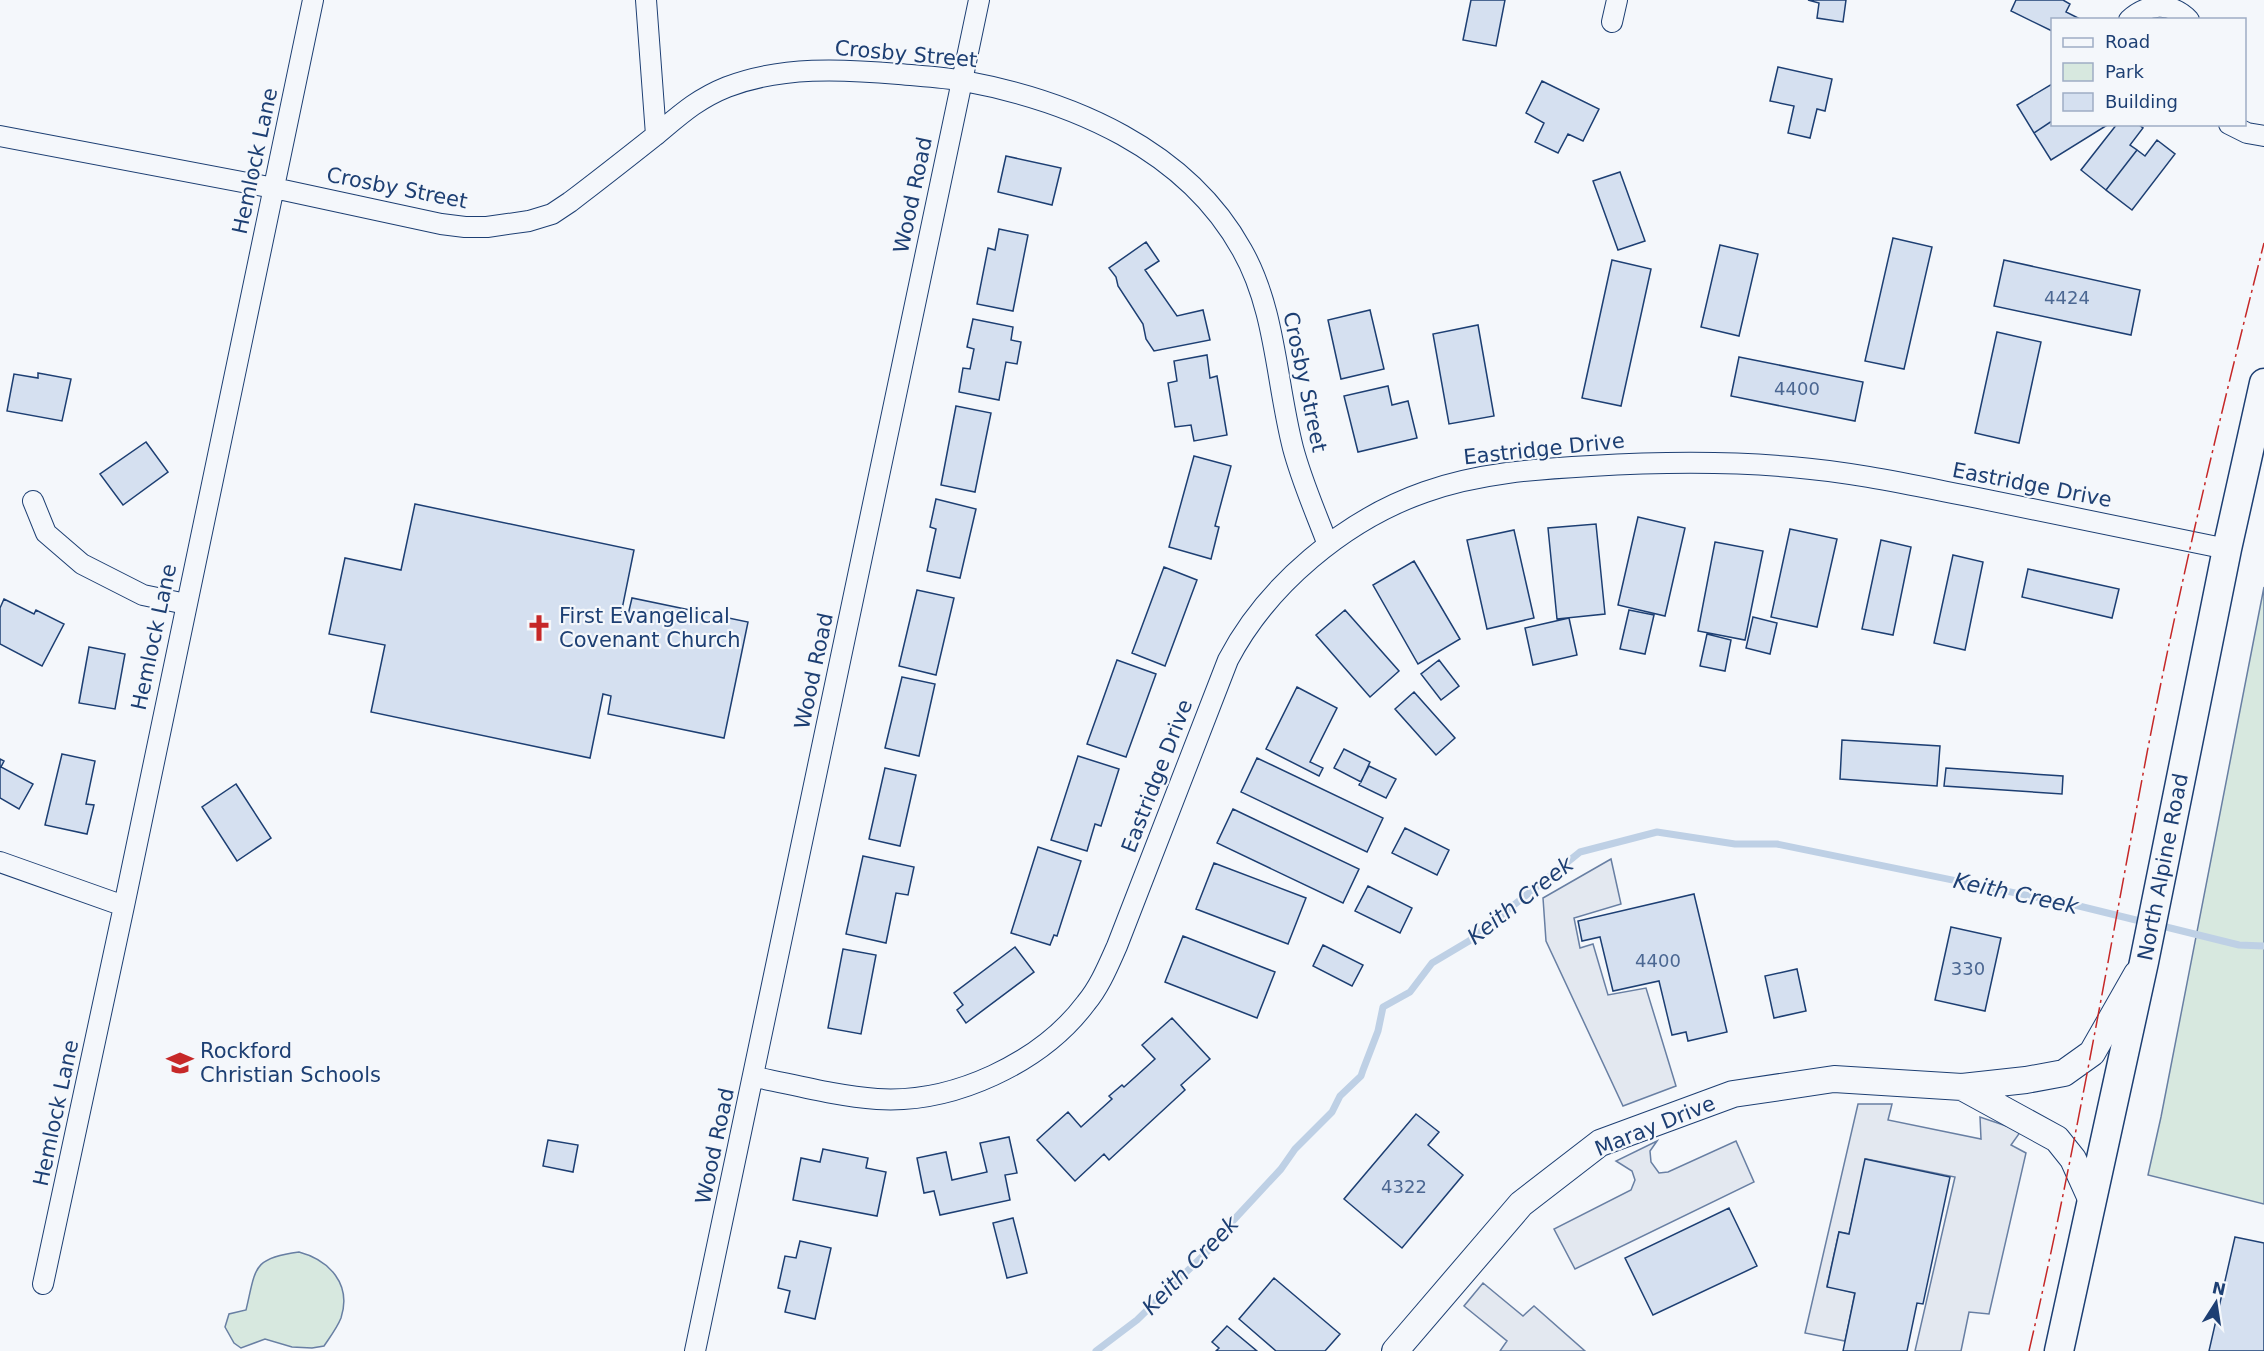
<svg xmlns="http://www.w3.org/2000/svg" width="2264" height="1351" viewBox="0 0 2264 1351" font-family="'DejaVu Sans',sans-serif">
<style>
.green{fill:#d7e8df;stroke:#687fa3;stroke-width:1.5}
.parking{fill:#e3e8f0;stroke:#687fa3;stroke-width:1.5}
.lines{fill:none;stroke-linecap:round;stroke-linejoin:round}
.stream{stroke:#bed0e5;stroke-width:7}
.building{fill:#d5e0f0;stroke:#1d3f73;stroke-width:1.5}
.minor-casing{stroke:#1d3f73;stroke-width:22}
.tertiary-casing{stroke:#1d3f73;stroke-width:28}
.secondary-casing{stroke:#1d3f73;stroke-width:31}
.minor{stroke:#f4f7fb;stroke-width:20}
.tertiary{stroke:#f4f7fb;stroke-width:26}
.secondary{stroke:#f4f7fb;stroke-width:28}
.power{stroke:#c62828;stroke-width:1.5;stroke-dasharray:21 4.5 3 4.5;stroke-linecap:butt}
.labels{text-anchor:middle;stroke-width:4.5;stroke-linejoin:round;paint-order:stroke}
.number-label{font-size:18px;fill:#4b6792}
.street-label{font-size:21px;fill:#1d3f73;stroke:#f4f7fb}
.poi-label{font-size:21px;fill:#1d3f73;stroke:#f4f7fb;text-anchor:start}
.water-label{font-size:22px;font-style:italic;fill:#1d3f73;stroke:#f4f7fb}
</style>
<rect width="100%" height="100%" fill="#f4f7fb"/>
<!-- green -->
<path class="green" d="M2264,587v617l-116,-29 13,-58z
M299,1252c30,8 53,32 42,66 -4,10 -11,19 -17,28l-12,2 -20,-1 -27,-8 -24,9 -7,-5 -9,-16 4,-13 17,-4c10,-42 6,-52 53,-58z"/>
<!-- parking -->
<path class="parking" d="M1611,859l10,45 -47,14 6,30 13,-4 15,51 38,-7 30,98 -53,20 -77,-165 -3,-43z
M1858,1104h34l-4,16 93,19 -1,-22 41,14 -10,14 15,8 -37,161 -20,-2 -8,39h-46l40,-174 -89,-18 -17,75 -10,-2 -12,54 28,7 -10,48 -40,-8z
M1657,1141l-7,10 1,11 8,11 9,-1 68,-31 18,41 -179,87 -21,-40 77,-39 4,-10 -3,-9 -16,-10z
M1483,1283l40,33 11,-10 51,45h-85l7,-10 -43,-35z"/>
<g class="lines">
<!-- stream -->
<path class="stream" d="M2158,925l81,20 25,1
M1096,1351l41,-31 77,-75 2,-6 65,-70 14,-20 37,-37 8,-16 21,-20 2,-6 15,-39 5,-24 27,-15 22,-29 37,-22 111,-89 77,-20 78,12h42l302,62 65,16"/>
</g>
<!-- building -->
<path class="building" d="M1471,0h34l-9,46 -33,-6z
M1808,0h38l-3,22 -26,-4 2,-15z
M2016,0h47l7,4 -4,8 16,8h-30v11l-41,-20z
M1778,67l54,12 -7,32 -8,-2 -7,29 -22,-5 6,-27 -24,-5z
M1542,81l57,28 -16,32 -15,-7 -10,19 -23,-11 9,-19 -18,-10z
M2052,84v37l-18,12 -17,-28z
M2052,121v3h57l-58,36 -17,-27z
M2117,124h21l5,4 -13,17 7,5 -31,40 -25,-20z
M2157,140l18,14 -43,56 -26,-20 31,-40 8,6z
M1006,156l55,12 -9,37 -54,-13z
M1620,172l25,69 -27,9 -25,-69z
M999,229l29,6 -15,76 -36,-7 11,-56 7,2z
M1893,238l39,9 -28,122 -39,-8z
M1146,242l13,19 -14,9 32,46 26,-6 7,30 -56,11 -8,-12 -3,-15 -25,-38 -2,-9 -7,-9z
M1720,245l38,9 -19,82 -38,-9z
M1612,260l39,9 -30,137 -39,-8z
M2004,260l136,30 -9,45 -137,-29z
M1370,310l14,59 -43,10 -13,-59z
M973,319l40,8 -2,13 10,2 -4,22 -11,-2 -7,38 -40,-8 4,-24 7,1 4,-20 -7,-2z
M1478,325l16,91 -45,8 -16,-90z
M1997,332l44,10 -22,101 -44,-10z
M1207,355l3,23 7,-2 10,59 -33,6 -3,-16 -16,2 -7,-44 9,-2 -3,-20z
M1739,357l124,25 -8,39 -124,-25z
M38,373l33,6 -9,42 -55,-10 7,-37 24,4z
M1388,386l4,19 16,-4 9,37 -59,14 -14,-56z
M956,406l35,7 -16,79 -34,-7z
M146,442l22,30 -45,33 -23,-31z
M1194,456l37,10 -16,60 4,1 -8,32 -42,-12z
M936,499l40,10 -16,69 -33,-7 9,-42 -6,-2z
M415,504l219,46 -13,64 7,1 4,-17 116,24 -24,116 -116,-24 3,-18 -8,-2 -13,64 -219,-46 14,-67 -56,-11 16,-76 56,12z
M1638,517l47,11 -20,88 -47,-11z
M1596,524l9,90 -48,5 -9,-91z
M1790,529l47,10 -20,88 -46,-10z
M1514,530l20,88 -47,11 -20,-89z
M1881,540l30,7 -18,88 -31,-6z
M1715,542l48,9 -18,89 -47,-9z
M1953,555l30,7 -18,88 -31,-7z
M1414,561l46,78 -42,25 -45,-79z
M1164,567l33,13 -32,86 -33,-13z
M2028,569l91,20 -7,29 -90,-21z
M917,590l37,8 -18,77 -37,-9z
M4,599l30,15 2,-4 28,14 -22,42 -42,-22v-36z
M1345,610l54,61 -29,26 -54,-62z
M1629,610l25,5 -9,39 -25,-5z
M1753,617l24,6 -7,31 -24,-6z
M1569,618l8,37 -44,10 -8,-37z
M1707,634l24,6 -6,31 -25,-5z
M89,647l36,7 -10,55 -36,-6z
M1117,660l39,14 -30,83 -39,-13z
M1439,660l20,26 -18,14 -20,-26z
M902,677l33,7 -16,72 -34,-8z
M1297,687l40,21 -27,54 13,6 -4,8 -53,-27z
M1414,692l41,46 -19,17 -41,-46z
M1842,740l98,6 -3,40 -97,-7z
M1344,749l26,13 -9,20 -27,-14z
M62,754l33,7 -9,43 8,1 -7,29 -42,-9z
M1078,756l41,13 -18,57 -6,-2 -8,27 -36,-11z
M1257,758l126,60 -16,34 -126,-60z
M0,759l4,2 -3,6 32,17 -14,25 -19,-11z
M1369,766l27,13 -10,19 -27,-13z
M885,768l31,7 -16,71 -31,-7z
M1946,768l117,8 -1,18 -118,-8z
M236,784l35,54 -34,23 -35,-54z
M1233,809l126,60 -16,34 -126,-60z
M1405,828l44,22 -12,25 -45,-22z
M1038,847l43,14 -24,75 -3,-1 -4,10 -39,-12z
M863,856l51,11 -6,28 -12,-2 -10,50 -40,-9z
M1214,863l92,35 -18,46 -92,-35z
M1368,886l44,22 -12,25 -45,-22z
M1694,894l33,138 -39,9 -2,-9 -14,3 -13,-54 -46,10 -13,-54 -18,4 -4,-20z
M1951,927l50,11 -16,73 -50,-11z
M1183,936l92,36 -18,46 -92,-36z
M1323,945l40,20 -11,21 -39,-20z
M1015,947l19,25 -68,51 -9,-13 6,-5 -9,-12z
M843,949l33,6 -15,79 -33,-6z
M1797,969l9,42 -32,7 -9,-42z
M1172,1018l38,41 -29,26 4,5 -76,70 -5,-6 -29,27 -38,-41 31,-28 13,15 31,-28 -3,-3 13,-11 2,2 31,-28 -13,-14z
M1416,1114l23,18 -11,13 35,30 -61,73 -58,-49z
M1009,1137l8,36 -12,2 5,25 -70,15 -6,-24 -10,2 -7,-35 29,-6 6,28 35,-8 -7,-29z
M548,1140l30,5 -5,27 -30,-6z
M823,1149l45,9 -2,10 20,4 -9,44 -84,-16 8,-42 19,4z
M1865,1159l85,18 -27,127 -6,-1 -10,48h-64l12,-58 -28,-6 12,-55 10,2z
M1729,1208l28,58 -104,49 -28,-57z
M1013,1218l14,55 -20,5 -14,-55z
M2235,1237l29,6v108h-55z
M800,1241l31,7 -16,71 -30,-7 5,-21 -12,-3 7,-32 11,2z
M1274,1278l66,56 -15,17h-49l-37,-32z
M1227,1326l30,25h-41l3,-3 -7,-6z"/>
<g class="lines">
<defs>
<path id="minor" d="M646,0l10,135
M2129,20c18,-17 43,-18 60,0
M1612,22l5,-22
M2229,124l18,9 17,3
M0,136l274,52 167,36 24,3h22l42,-6 23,-7 18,-12c29,-22 57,-44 86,-67 24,-20 41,-36 71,-48 55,-21 115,-18 172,-13 21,2 44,3 65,7 108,20 222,68 278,169 34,60 34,132 51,198 9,34 23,65 35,97
M33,501l13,32 36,31 61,31 43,9
M0,862l124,44
M755,1077c40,8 81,19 122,22 76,5 164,-36 209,-96 14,-17 22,-37 31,-57l111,-286c39,-75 117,-140 197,-168 53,-19 111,-23 166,-26 67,-4 133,-5 200,1 63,5 125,19 187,31 83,17 166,34 249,51
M43,1284l81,-378 189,-906
M695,1351c98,-450 186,-902 284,-1351"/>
<path id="tertiary" d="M1962,1087l95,52 16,20 19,42
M1395,1351l126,-147 79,-61 133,-49 101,-15 128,8 64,-7 38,-7 28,-20 45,-79"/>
<path id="secondary" d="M2059,1351l85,-389 83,-413 37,-166"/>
</defs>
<!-- minor casing -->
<use href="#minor" class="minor-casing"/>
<!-- tertiary casing -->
<use href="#tertiary" class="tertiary-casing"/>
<!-- secondary casing -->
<use href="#secondary" class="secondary-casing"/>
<!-- minor -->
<use href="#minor" class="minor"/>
<!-- tertiary -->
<use href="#tertiary" class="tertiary"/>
<!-- secondary -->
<use href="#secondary" class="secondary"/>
<!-- power -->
<path class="power" d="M2029,1351c46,-198 80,-398 118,-598 33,-171 74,-341 117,-510"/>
</g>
<!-- icons -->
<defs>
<symbol id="church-bare" viewBox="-9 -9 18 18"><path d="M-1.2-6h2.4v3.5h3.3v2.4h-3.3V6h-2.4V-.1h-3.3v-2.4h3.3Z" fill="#c62828" stroke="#f4f7fb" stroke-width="2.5" paint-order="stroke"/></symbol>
<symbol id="school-bare" viewBox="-9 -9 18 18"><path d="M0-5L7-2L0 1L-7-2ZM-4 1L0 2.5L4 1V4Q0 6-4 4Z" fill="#c62828" stroke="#f4f7fb" stroke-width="2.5" paint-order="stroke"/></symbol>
</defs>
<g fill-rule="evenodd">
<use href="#church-bare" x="520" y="609" width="38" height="38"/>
<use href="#school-bare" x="161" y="1044" width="38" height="38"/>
</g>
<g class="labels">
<!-- number labels -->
<g class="number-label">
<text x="2067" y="304">4424</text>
<text x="1797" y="395">4400</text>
<text x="1658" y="967">4400</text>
<text x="1968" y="975">330</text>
<text x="1404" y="1193">4322</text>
</g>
<!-- street labels -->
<g class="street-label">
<text transform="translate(906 54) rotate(5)" y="7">Crosby Street</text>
<text transform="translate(255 161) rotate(-78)" y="7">Hemlock Lane</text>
<text transform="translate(397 188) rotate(11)" y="7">Crosby Street</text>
<text transform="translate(913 195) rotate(-78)" y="7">Wood Road</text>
<text transform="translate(1305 382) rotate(78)" y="7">Crosby Street</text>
<text transform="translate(1544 449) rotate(-6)" y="7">Eastridge Drive</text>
<text transform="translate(2032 485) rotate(11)" y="7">Eastridge Drive</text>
<text transform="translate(154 637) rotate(-78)" y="7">Hemlock Lane</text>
<text transform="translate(814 671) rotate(-78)" y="7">Wood Road</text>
<text transform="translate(1157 776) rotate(-69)" y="7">Eastridge Drive</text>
<text transform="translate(2163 867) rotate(-79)" y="7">North Alpine Road</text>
<text transform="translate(56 1113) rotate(-78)" y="7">Hemlock Lane</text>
<text transform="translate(1655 1126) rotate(-22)" y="7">Maray Drive</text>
<text transform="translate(715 1146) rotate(-78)" y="7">Wood Road</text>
</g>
<!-- poi labels -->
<g class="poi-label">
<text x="559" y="623">First Evangelical<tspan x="559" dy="24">Covenant Church</tspan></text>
<text x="200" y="1058">Rockford<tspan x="200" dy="24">Christian Schools</tspan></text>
</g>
<!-- water labels -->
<g class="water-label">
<text transform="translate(2016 893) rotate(12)" y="8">Keith Creek</text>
<text transform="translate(1520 900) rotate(-38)" y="8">Keith Creek</text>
<text transform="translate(1190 1265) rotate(-46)" y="8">Keith Creek</text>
</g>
</g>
<!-- legend -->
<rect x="2051" y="18" width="195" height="108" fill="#f4f7fb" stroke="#9eadc5" stroke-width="1.5"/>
<rect x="2063" y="38" width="30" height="9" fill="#f4f7fb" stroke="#9eadc5" stroke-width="1.5"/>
<text x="2105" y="48" font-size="18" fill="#1d3f73">Road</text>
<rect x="2063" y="63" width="30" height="18" fill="#d7e8df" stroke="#9eadc5" stroke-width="1.5"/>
<text x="2105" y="78" font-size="18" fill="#1d3f73">Park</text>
<rect x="2063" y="93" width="30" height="18" fill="#d5e0f0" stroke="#9eadc5" stroke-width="1.5"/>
<text x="2105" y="108" font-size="18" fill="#1d3f73">Building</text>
<!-- north arrow -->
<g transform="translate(2216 1303) rotate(12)" stroke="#f4f7fb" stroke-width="4.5" paint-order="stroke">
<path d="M0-4.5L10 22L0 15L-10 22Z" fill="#1d3f73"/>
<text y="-9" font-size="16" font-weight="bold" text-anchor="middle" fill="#1d3f73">N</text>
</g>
</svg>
